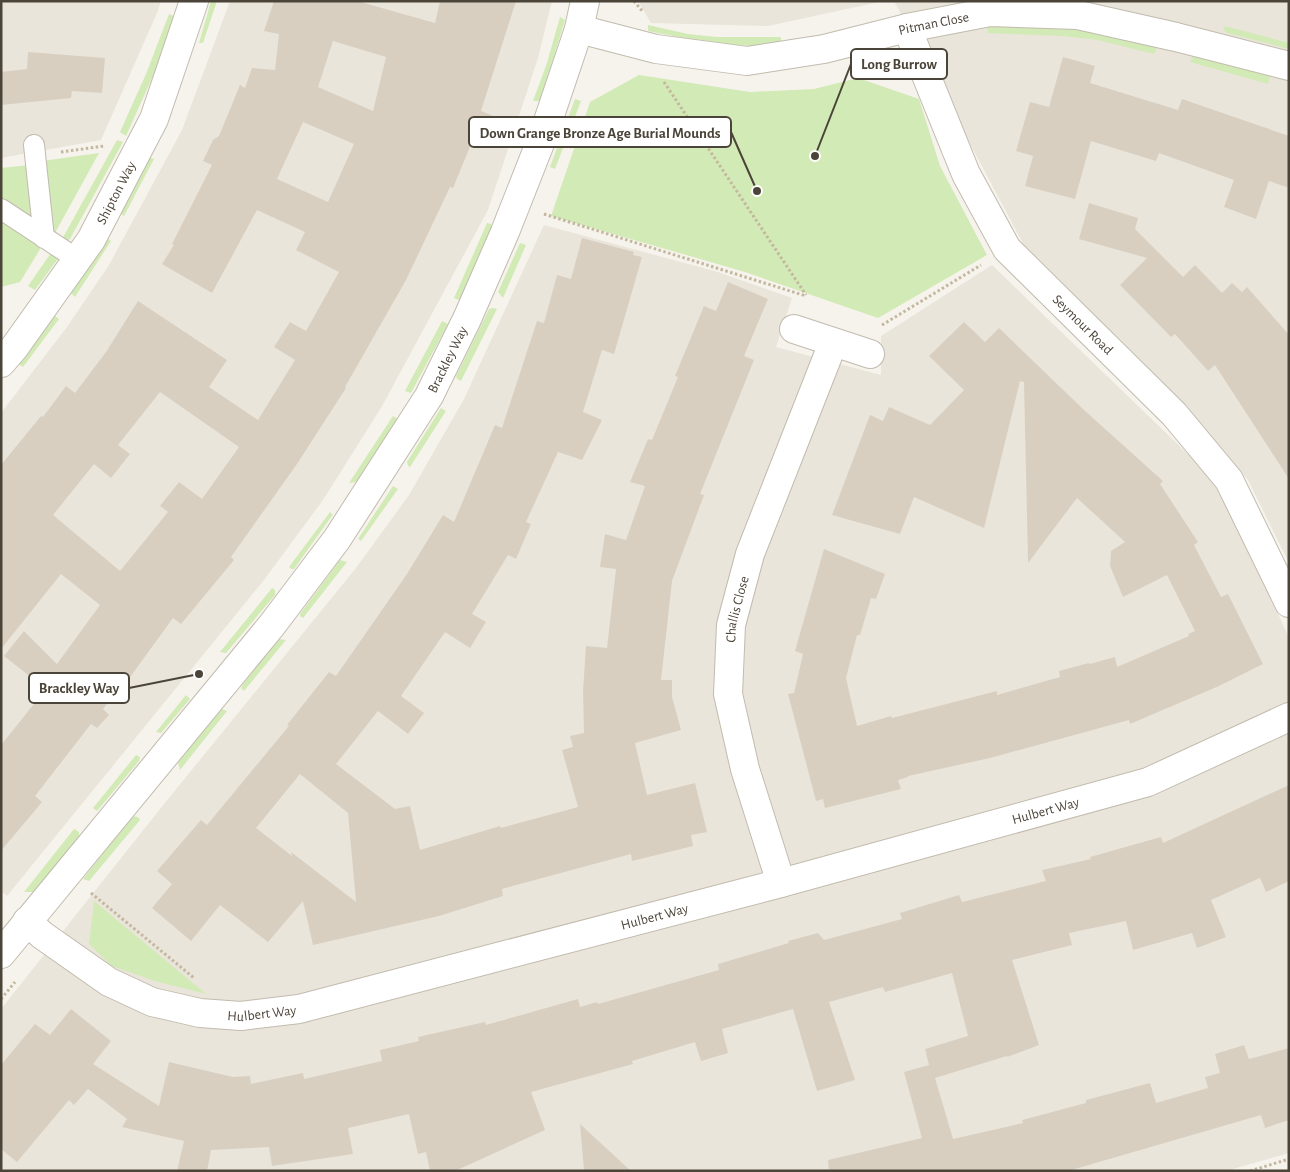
<svg xmlns="http://www.w3.org/2000/svg" width="1290" height="1172" viewBox="0 0 1290 1172" font-family="'Alegreya Sans',sans-serif">
<style>
.residential{fill:#eae5da}
.green{fill:#d2eab5}
.building{fill:#d8cfc1;fill-rule:evenodd}
.lines{fill:none;stroke-linecap:round;stroke-linejoin:round}
.service-casing{stroke:#c2bbae;stroke-width:22}
.minor-casing{stroke:#c2bbae;stroke-width:30}
.path{stroke:#c4b79f;stroke-width:3;stroke-dasharray:2.5 2.5;stroke-linecap:butt}
.service{stroke:#fff;stroke-width:20}
.minor{stroke:#fff;stroke-width:28}
.labels{text-anchor:middle;stroke-width:4.5;stroke-linejoin:round;paint-order:stroke}
.street-label{font-size:14px;fill:#4b4439;stroke:#fff}
.leader{fill:none;stroke:#4b4439;stroke-width:2}
.callout-dot{fill:#4b4439;stroke:#fff;stroke-width:2}
.callout{fill:#fff;stroke:#4b4439;stroke-width:2}
.callout-label{font-size:15px;text-anchor:middle;font-weight:bold;fill:#4b4439}
</style>
<rect width="100%" height="100%" fill="#f6f3ec"/>
<!-- residential -->
<path class="residential" d="M1,1h160l-4,12 -56,127 -100,18z
M230,1h322l-14,57 -50,152 -107,198 -58,92 -59,80 -257,316 -6,-5v-478l66,-86 42,-62 73,-135z
M638,1h246l-116,25 -117,-3z
M894,1h395v562l-41,-83 -115,-128 -106,-101z
M544,225l174,47 74,26 -16,49 105,28v-39l111,-71 228,220 69,153v515l-63,18h-1225v-162l163,-205 192,-236 53,-73 55,-96z"/>
<!-- green -->
<path class="green" d="M211,1h6l-14,42h-4z
M169,14l7,3 -14,39 -36,80 -6,-4 26,-58z
M560,17l5,3 -25,81h-7l14,-38z
M648,25l40,9 28,3h65v6l-30,3 -37,-2 -66,-13z
M987,26l75,1 37,4 58,16 -3,7 -56,-14 -36,-4 -74,-3z
M1225,26l64,17v6l-62,-16 -4,-4z
M1193,56l77,20 -2,8 -78,-22z
M639,75l111,17 64,-3 44,-11 61,21 21,67 47,89 -109,63 -133,-46 -194,-56 39,-114z
M575,99l6,2 -26,68 -5,-2z
M117,140l6,2 -53,97 -5,4 -4,-2z
M99,153l-44,80 -3,-4 -10,-68z
M149,157l5,2 -30,57 -4,-3z
M30,165l7,58 -36,-18v-37z
M1,217l41,29 -22,36 -19,5z
M487,223l4,1 1,6 -31,71 -7,-3z
M107,238l4,3 -36,56 -4,-4 32,-53z
M520,243l6,2 -23,53 -5,-6z
M53,250l7,6 -25,34 -7,-4z
M493,308l4,1 -36,72 -4,-2 -1,-3 33,-67z
M54,315l5,4 -36,48 -6,-4z
M442,321l6,3 -37,69 -6,-2z
M441,408l5,3 -36,56 -2,-1 -1,-4z
M393,416l5,3 -41,63 -8,1z
M393,486l5,3 -37,52 -3,-2z
M330,512l3,3 -2,2 -37,52h-3l-2,-2z
M340,560l7,2 -44,56 -3,-2v-2z
M272,588l3,2v5l-49,58 -6,-1z
M278,639l8,1 -42,51 -3,-3 2,-4z
M186,695l4,4 -29,34 -5,-1z
M222,709l5,2 -47,59 -2,-7 41,-52z
M136,755l4,2 -1,4 -42,50 -4,-3z
M132,816l6,1 2,3 -51,61 -6,-2z
M74,829l5,3v5l-46,55h-9z
M94,901l112,93 -51,-13 -43,-15 -23,-22z"/>
<!-- building -->
<path class="building" d="M274,1h83l78,22 5,-22h76l-35,110 47,19 -1,3 -51,-1 -23,56 -3,-1 -44,93 -61,107 1,1 -49,76 -66,93 3,3 -53,64 -8,-6 -61,84 -2,-2 -7,9 6,6 -12,13 -6,-4 -56,72 7,6 -41,49v-106l45,-56 -42,-33 20,-25 33,33 43,-59 -39,-31 -60,75v-184l40,-49 2,1 23,-31 9,7 31,-41 32,-51 89,59 -18,27 49,33 37,-60 -21,-13 16,-25 16,9 33,-59 -43,-22 9,-18 -48,-22 -45,83 -50,-29 12,-19 -2,-1 40,-79 -9,-4 10,-21 6,-4 21,-51 5,3 7,-20 23,2 4,-36 -15,-3zM333,41l53,16 -13,54 -55,-24zM303,122l51,22 -26,58 -51,-23zM160,392l79,55 -37,52 -23,-17 -19,24 8,6 -48,59 -67,-56 41,-51 17,14 19,-24 -12,-9z
M28,52l77,6 -3,35 -30,-2 -1,7 -70,7v-33l26,-3z
M1063,57l32,9 -5,17 88,27 4,-11 107,37v52l-20,-7 -13,38 -32,-12 10,-27 -75,-27 -3,8 -65,-20 -16,58 -50,-13 8,-30 -17,-5 14,-49 19,5z
M1089,203l49,15 -3,11 48,48 12,-12 27,28 10,-10 10,9 5,-5 42,48v144l-74,-114 -7,6 -33,-37 -4,3 -51,-52 27,-27 -68,-19z
M582,238l52,14 -1,3 9,2 -28,97 -12,-4 -19,62 19,8 -20,40 -24,-8 -32,70 5,2 -15,35 -8,-4 -36,59 14,8 -16,26 -25,-16 -44,64 23,17 -16,21 -30,-23 -42,53 59,45 15,-3 10,44 80,-24 1,2 77,-21 -16,-57 11,-3 -3,-11 14,-3 -1,-42 3,-45 21,2 9,-79 -16,-2 5,-33 21,6 19,-54 -15,-4 18,-43 4,1 26,-63 -3,-1 29,-70 12,5 12,-29 40,17 -24,57 10,4 -54,134 4,1 -32,86 -11,99h11v17l9,33 -46,13 12,52 48,-12 12,49 -16,3 2,11 -61,15 -1,-7 -129,35 1,7 -64,20 -126,29 -10,-44 -35,41 -48,-37 -29,36 -39,-33 20,-24 -15,-13 44,-51 6,5 82,-99 -2,-1 42,-53 7,4 71,-102 36,-59 11,7 41,-97 7,3 35,-107 7,2 13,-48 14,4zM300,774l48,39 8,89 -65,-50 1,4 -36,-28z
M964,322l21,20 14,-14 85,82 79,71 -3,3 38,58 -4,3 27,52 7,-3 35,70 -44,22 -89,38 -1,-4 -139,38 -82,18v1l-10,3 3,9 -76,19 -2,-9 -7,2 -28,-107 6,-1 9,-39 -8,-3 29,-102 61,25 -9,25 -5,-1 -11,37h-3l-11,43 11,48 34,-10 1,2 105,-27v4l63,-18 -1,-6 30,-8 1,1 25,-7 2,10 72,-31 -1,-2 7,-3 -28,-56 -44,22 -13,-31 1,-15 14,-9 -48,-44 -49,65 -4,-181 -4,-1 -36,147 -70,-31 -14,37 -68,-19 38,-100 13,6 6,-14 41,18 34,-35 -35,-34z
M1289,785v96l-23,11 -6,-14 -49,22 15,37 -29,11 -5,-15 -59,17 -7,-29 -57,12 3,12 -60,15 27,85 -32,12v-1l-72,22 18,61 70,-16 -1,-3 64,-17v-3l64,-17 6,20 52,-15 -3,-11 15,-4 -5,-19 29,-9 5,14 40,-11v72l-24,8 -4,-13 -193,56h-239l-1,-11 94,-22 -18,-66 25,-7 -4,-16 43,-13 -16,-63 -67,19 -2,-5 -54,15 26,78 -38,11 -24,-82 -71,20 6,24 -27,8 -6,-19 -63,19 1,3 -102,28 14,38 -90,41h-25l-4,-19 -8,2 -9,-40 -61,14 5,26 -81,12 -3,-19 -58,3 -4,21h-30l7,-30 -62,-14 5,-8 -39,-30 -14,16 -5,-5 -52,62 -16,-13v-84l34,-41 15,11 21,-26 40,32 -18,23 66,42 10,-44 64,15 17,-1 1,8 52,-11 1,6 78,-18 -2,-11 39,-9 -1,-4 67,-15 1,3 92,-26 2,8 17,-5 1,2 121,-34 -1,-6 71,-21 -1,-2 30,-8 6,7 78,-21 -2,-6 59,-18 3,7 84,-21 -4,-11 49,-11 -1,-2 71,-20 2,6z
M580,1124l51,47h-47z"/>
<g class="lines">
<defs>
<path id="service" d="M34,145l10,93
M1,209l76,50"/>
<g id="minor">
<path id="s1" d="M907,28l59,146 41,75 167,165 55,66 60,123"/>
<path id="s2" d="M579,29l77,20 91,12 77,-12 83,-21 83,-16 88,3 98,22 113,29"/>
<path d="M794,329l76,25"/>
<path id="s3" d="M1,363l13,-15 77,-108 63,-121 40,-118"/>
<path id="s4" d="M781,883l-36,-114 -17,-75 3,-69 19,-71 83,-211"/>
<path id="s5" d="M27,921l15,14 67,47 43,20 48,11 41,3 58,-7 482,-126 367,-101 141,-65"/>
<path id="s6" d="M1,954l271,-329 65,-86 92,-143 38,-77 38,-87 39,-99 35,-104 6,-28"/>
</g>
</defs>
<!-- service casing -->
<use href="#service" class="service-casing"/>
<!-- minor casing -->
<use href="#minor" class="minor-casing"/>
<!-- path -->
<path class="path" d="M634,1l9,11
M664,82l142,213
M61,152l43,-6
M544,214l262,82
M882,325l99,-60
M91,893l103,85
M1,999l14,-17
M1250,1171l39,-12"/>
<!-- service -->
<use href="#service" class="service"/>
<!-- minor -->
<use href="#minor" class="minor"/>
</g>
<g class="labels">
<!-- street labels -->
<g class="street-label">
<text dy="5" stroke="none"><textPath href="#s2" startOffset="362">Pitman Close</textPath></text>
<text dy="5" stroke="none"><textPath href="#s3" startOffset="206">Shipton Way</textPath></text>
<text dy="5" stroke="none"><textPath href="#s1" startOffset="350">Seymour Road</textPath></text>
<text dy="5" stroke="none"><textPath href="#s6" startOffset="745">Brackley Way</textPath></text>
<text dy="5" stroke="none"><textPath href="#s4" startOffset="282">Challis Close</textPath></text>
<text dy="5" stroke="none"><textPath href="#s5" startOffset="1071">Hulbert Way</textPath></text>
<text dy="5" stroke="none"><textPath href="#s5" startOffset="666">Hulbert Way</textPath></text>
<text dy="5" stroke="none"><textPath href="#s5" startOffset="261">Hulbert Way</textPath></text>
</g>
</g>
<!-- callouts -->
<path class="leader" d="M815 156L851 64M757 191L731 132M199 674L129 688"/>
<g class="callout-dot">
<circle cx="815" cy="156" r="5"/>
<circle cx="757" cy="191" r="5"/>
<circle cx="199" cy="674" r="5"/>
</g>
<g class="callout">
<rect x="851" y="49" width="96" height="30" rx="5"/>
<rect x="469" y="117" width="262" height="30" rx="5"/>
<rect x="29" y="673" width="100" height="30" rx="5"/>
</g>
<g class="callout-label">
<text x="899" y="69">Long Burrow</text>
<text x="600" y="138">Down Grange Bronze Age Burial Mounds</text>
<text x="79" y="693">Brackley Way</text>
</g>
<!-- border -->
<rect width="1290" height="1172" fill="none" stroke="#4b4439" stroke-width="5"/>
</svg>
